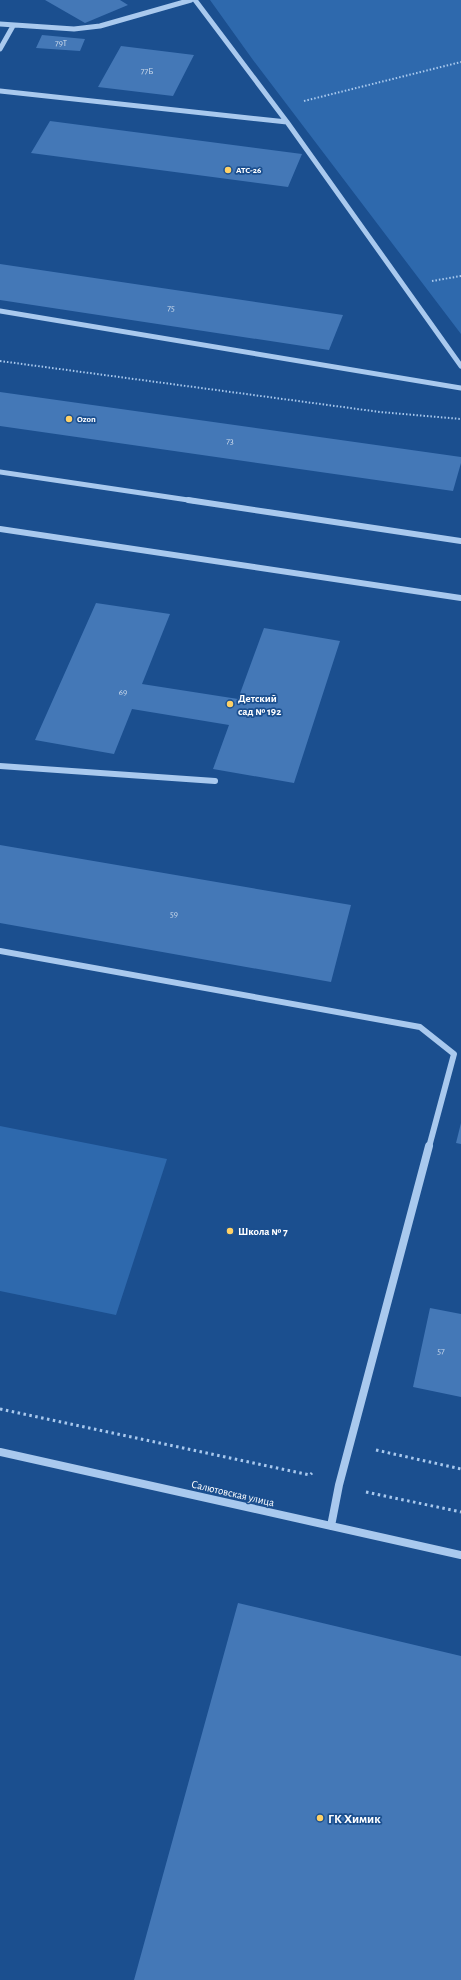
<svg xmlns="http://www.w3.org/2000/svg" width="461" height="1980" viewBox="0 0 461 1980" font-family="'Alegreya Sans',sans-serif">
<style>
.green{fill:#2e69ad}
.building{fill:#4478b7}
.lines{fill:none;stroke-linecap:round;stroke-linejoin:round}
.path-far1{stroke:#a9c9ee;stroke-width:2;stroke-dasharray:1.5 2;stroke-linecap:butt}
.path{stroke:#a9c9ee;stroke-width:3;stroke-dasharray:2.5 3.5;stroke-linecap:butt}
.minor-far2{stroke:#a9c9ee;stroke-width:5}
.minor-far1{stroke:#a9c9ee;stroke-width:6}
.minor{stroke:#a9c9ee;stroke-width:8}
.poi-dot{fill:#ffd166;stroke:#1b4f8f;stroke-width:1.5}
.labels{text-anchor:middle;stroke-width:3.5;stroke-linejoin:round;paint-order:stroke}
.number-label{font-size:9px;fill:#d0dded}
.far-poi-label{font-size:9px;font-weight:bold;fill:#fff;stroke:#1b4f8f;text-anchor:start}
.poi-label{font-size:11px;font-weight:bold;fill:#fff;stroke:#1b4f8f;text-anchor:start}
.street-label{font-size:11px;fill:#fff;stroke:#1b4f8f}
.near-poi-label{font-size:13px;font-weight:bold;fill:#fff;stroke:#1b4f8f;text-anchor:start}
</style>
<rect width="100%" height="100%" fill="#1b4f8f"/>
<!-- green -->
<path class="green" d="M210,0h251v334l-208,-274z
M0,1126l167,33 -51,156 -116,-24z"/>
<!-- building -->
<path class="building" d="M45,0h75l8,5 -43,18z
M42,35l43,4 -5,12 -44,-3z
M121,46l73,9 -21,41 -75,-9z
M50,121l252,33 -14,33 -257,-34z
M0,264l343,51 -14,35 -329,-50z
M0,392l461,65v6l-8,28 -453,-65z
M96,603l74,11 -28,70 96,15 26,-71 76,13 -46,142 -81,-14 16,-44 -97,-16 -18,45 -79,-14z
M0,845l351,60 -20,77 -331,-59z
M461,1123v21l-5,-1z
M430,1308l31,6v83l-48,-10z
M238,1603l223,53v324h-327z"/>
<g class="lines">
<!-- path-far1 -->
<path class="path-far1" d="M304,101l157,-39
M432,281l29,-5
M0,361l380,51 81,7"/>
<!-- path -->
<path class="path" d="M0,1409l310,66 2,-2
M376,1450l85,19
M366,1492l95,20"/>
<!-- minor-far2 -->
<path class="minor-far2" d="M195,0l92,122 174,244
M0,24l74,5 26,-3 91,-26
M0,49l13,-23
M0,91l287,31
M0,311l461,77
M0,472l195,29"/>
<!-- minor-far1 -->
<path class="minor-far1" d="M188,500l273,41
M0,529l461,69
M0,766l215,15
M0,951l420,76 34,27 -25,93"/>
<!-- minor -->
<path class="minor" d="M0,1452l461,103
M331,1526l8,-41 90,-339"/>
</g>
<!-- markers -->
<g class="poi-dot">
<circle cx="228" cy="170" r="4"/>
<circle cx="69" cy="419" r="4"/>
<circle cx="230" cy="704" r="4"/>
<circle cx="230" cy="1231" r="4"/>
<circle cx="320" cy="1818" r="4"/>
</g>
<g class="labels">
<!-- number labels -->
<g class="number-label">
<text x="61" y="46">79Т</text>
<text x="147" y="74">77Б</text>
<text x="171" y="311">75</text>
<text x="230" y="444">73</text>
<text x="123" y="695">69</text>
<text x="174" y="917">59</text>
<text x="441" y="1354">57</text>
</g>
<!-- far-poi labels -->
<g class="far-poi-label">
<text x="236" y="173">АТС-26</text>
<text x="77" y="422">Ozon</text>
</g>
<!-- poi labels -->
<g class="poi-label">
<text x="238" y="702">Детский<tspan x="238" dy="13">сад № 192</tspan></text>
<text x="238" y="1235">Школа № 7</text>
</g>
<!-- street labels -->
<g class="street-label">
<text transform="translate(233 1493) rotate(13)" y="4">Салютовская улица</text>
</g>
<!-- near-poi labels -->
<g class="near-poi-label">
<text x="328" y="1823">ГК Химик</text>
</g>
</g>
</svg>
